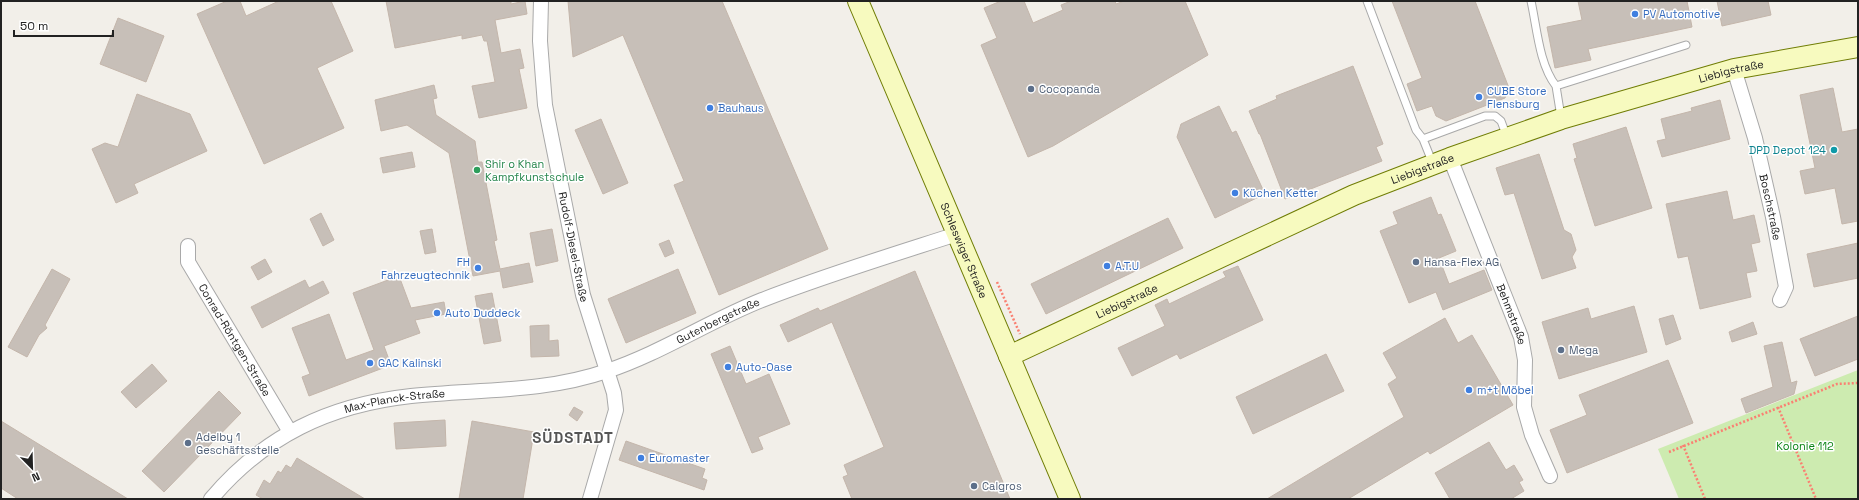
<svg xmlns="http://www.w3.org/2000/svg" width="1859" height="500" viewBox="0 0 1859 500" font-family="'Space Grotesk',sans-serif">
<style>
.grass{fill:#cdebb0}
.building{fill:#c7bfb8;stroke:#c4b6ab}
.lines{fill:none;stroke-linecap:round;stroke-linejoin:round}
.lane-casing{stroke:#a9a9a9;stroke-width:9}
.street-casing{stroke:#a9a9a9;stroke-width:16}
.secondary-casing{stroke:#707d05;stroke-width:22}
.path{stroke:#fa8072;stroke-width:2.5;stroke-dasharray:2 2;stroke-linecap:butt}
.lane{stroke:#fff;stroke-width:7}
.street{stroke:#fff;stroke-width:14}
.secondary{stroke:#f7fabf;stroke-width:20}
.shop-dot{fill:#3f7fe0;stroke:#fff;stroke-width:1.5}
.service-dot{fill:#5c6f8a;stroke:#fff;stroke-width:1.5}
.culture-dot{fill:#0f9aa8;stroke:#fff;stroke-width:1.5}
.leisure-dot{fill:#2e9e5b;stroke:#fff;stroke-width:1.5}
.labels{text-anchor:middle;stroke-width:3;stroke-linejoin:round;paint-order:stroke}
.shop-label{font-size:11px;fill:#366cbe;stroke:#fff;text-anchor:start}
.street-label{font-size:11px;fill:#222;stroke:#fff}
.service-label{font-size:11px;fill:#4e5e75;stroke:#fff;text-anchor:start}
.culture-label{font-size:11px;fill:#0d838f;stroke:#fff;text-anchor:end}
.leisure-label{font-size:11px;fill:#27864d;stroke:#fff;text-anchor:start}
.park-label{font-size:11px;fill:#0c8416;stroke:#fff}
.district-label{font-size:15px;font-weight:bold;letter-spacing:1px;fill:#555;stroke:#fff}
</style>
<rect width="100%" height="100%" fill="#f2efe9"/>
<!-- grass -->
<path class="grass" d="M1858,370v129h-179l-21,-50z"/>
<!-- building -->
<path class="building" d="M227,1h13l6,15 33,-15h52l22,50 -36,17 27,60 -80,36 -67,-150z
M386,1h125v3l14,-3 2,13 -32,6 6,33 19,-4 4,19 -5,1 8,39 -48,10 -7,-32 23,-4 -8,-41h-3l-2,-6 -20,4v-4l-67,13z
M568,1h154l106,248 -109,46 -45,-110 10,-4 -61,-146 -50,22z
M1001,1h23l9,22 30,-13 -2,-5 10,-4h44l1,3 8,-3h61l23,54 -155,91 -25,11 -47,-112 16,-7 -13,-30z
M1392,1h83l34,87 -4,10 -59,23 -10,-5 -4,-10 -15,5 -10,-27 15,-6z
M1578,1h109l5,26 -104,22 3,11 -36,8 -8,-41 35,-7z
M1717,1h51l3,14 -49,11z
M118,18l46,18 -18,46 -46,-18z
M1353,66l30,78 -7,3 6,14 -97,38 -25,-65h-1l-10,-23 28,-12 -1,-3z
M434,85l3,13 -4,1 3,16 39,26 3,21h4l15,78 -3,1 6,28 29,-6 4,19 -30,6 -3,-17 -27,5 -24,-123 -42,-28 -26,6 -6,-31z
M1833,88l9,44 16,-3v92l-16,3 -7,-36 -30,6 -5,-23 15,-3 -15,-73z
M137,94l53,20 17,37 -73,33 4,9 -22,10 -24,-54 13,-6 13,4z
M1720,100l10,39 -68,18 -5,-16 9,-2 -5,-20 31,-8 -1,-3z
M1219,106l13,27 4,-2 29,63 -50,24 -38,-81 4,-13z
M601,119l27,64 -25,11 -28,-64z
M1626,127l26,81 -57,18 -21,-67 3,-1 -4,-14z
M412,152l3,15 -32,6 -3,-15z
M1539,154l25,76 7,4 5,16 -4,7 4,11 -34,11 -28,-86 -9,2 -9,-27z
M1727,191l6,29 21,-5 6,27 -9,2 6,27 -11,2 5,24 -51,12 -12,-53 -10,2 -12,-54z
M1431,197l7,18 3,-1 15,37 -17,7 10,26 35,-14 8,20 -49,20 -7,-18 -27,11 -29,-72 18,-7 -5,-12z
M321,213l13,27 -11,6 -13,-27z
M1168,218l15,30 -137,66 -15,-30z
M432,229l4,23 -11,2 -5,-23z
M552,229l6,32 -22,5 -6,-33z
M669,240l5,13 -9,4 -6,-13z
M1858,243v35l-44,9 -7,-33z
M265,259l7,13 -14,8 -7,-13z
M1238,266l25,54 -83,39 -3,-5 -45,22 -14,-28 47,-22 -10,-21 12,-6 2,5 57,-27 -3,-5z
M52,269l18,10 -25,46 2,3 -8,7 -12,22 -19,-10z
M678,269l18,44 -70,30 -18,-44z
M915,271l58,139 37,89h-158l-9,-22 5,-2 -4,-10 40,-18 -52,-125 -44,20 -8,-17 38,-17 2,3z
M399,276l12,32 33,-6 2,12 -31,6 5,13 -36,13 7,19 -82,31 -7,-19 8,-3 -18,-46 37,-14 17,46 28,-10 -21,-57z
M305,280l4,8 14,-7 6,12 -67,35 -11,-21z
M492,293l9,48 -17,3 -9,-48z
M1634,306l13,46 -88,27 -17,-57 46,-14 3,11z
M1673,315l8,24 -15,6 -7,-26z
M1858,316v43l-43,17 -15,-37z
M1445,318l13,25 14,-8 41,70 -83,49 -2,-3 -80,48h-81l137,-82 -16,-33 9,-6 -14,-25z
M1753,322l4,12 -25,8 -3,-10z
M549,325v16l9,-1 1,16 -28,1 -1,-31z
M1782,342l9,41 6,-2 -3,13 -48,19 -5,-14 32,-12 -9,-41z
M730,346l16,38 23,-10 21,50 -32,13 5,12 -11,4 -41,-99z
M1326,354l18,37 -91,43 -17,-37z
M1668,360l25,63 -126,50 -17,-43 37,-15 -8,-20z
M152,364l15,17 -31,27 -15,-16z
M219,391l22,22 -77,79 -22,-21z
M574,407l9,5 -6,9 -8,-6z
M445,420l1,26 -50,3 -2,-26z
M1,421l127,78h-110l-17,-11z
M472,421l62,11 -11,67h-64z
M626,441l79,28 -3,9 5,2 -3,10 -85,-30z
M1489,442l17,28 8,-5 9,15 -4,2 5,9 -13,8h-61l-15,-26z
M297,458l68,41h-102l-7,-4 8,-15 6,4 8,-13 3,2 5,-8 5,3z"/>
<g class="lines">
<defs>
<path id="lane" d="M1367,1l49,129 7,9
M1531,1c6,27 8,63 25,85
M1561,117l-5,-31 130,-41
M1433,164l-10,-25 62,-23h10l6,5 6,16"/>
<g id="street">
<path id="s1" d="M541,1l-1,40 5,64 38,190 31,98 2,17 -26,89"/>
<path id="s2" d="M1734,69l21,69 18,79 13,70 -6,13"/>
<path id="s3" d="M1450,158l71,179 4,23 -1,47 8,28 18,41"/>
<path id="s4" d="M188,246v16l102,170"/>
<path id="s5" d="M211,499c53,-63 118,-94 200,-103 66,-7 132,-3 196,-25 54,-18 102,-50 155,-71 64,-25 130,-45 195,-66"/>
</g>
<g id="secondary">
<path id="s6" d="M858,1l212,498"/>
<path id="s7" d="M1009,356l345,-161 96,-37 111,-39 173,-50 124,-22"/>
</g>
</defs>
<!-- lane casing -->
<use href="#lane" class="lane-casing"/>
<!-- street casing -->
<use href="#street" class="street-casing"/>
<!-- secondary casing -->
<use href="#secondary" class="secondary-casing"/>
<!-- path -->
<path class="path" d="M997,282l23,52
M1778,407l38,92
M1683,445l22,54
M1669,452l168,-68 21,-1"/>
<!-- lane -->
<use href="#lane" class="lane"/>
<!-- street -->
<use href="#street" class="street"/>
<!-- secondary -->
<use href="#secondary" class="secondary"/>
</g>
<!-- markers -->
<g class="shop-dot">
<circle cx="1635" cy="14" r="4"/>
<circle cx="1479" cy="97" r="4"/>
<circle cx="710" cy="108" r="4"/>
<circle cx="1235" cy="193" r="4"/>
<circle cx="1107" cy="266" r="4"/>
<circle cx="478" cy="268" r="4"/>
<circle cx="437" cy="313" r="4"/>
<circle cx="370" cy="363" r="4"/>
<circle cx="728" cy="367" r="4"/>
<circle cx="1469" cy="390" r="4"/>
<circle cx="641" cy="458" r="4"/>
</g>
<g class="service-dot">
<circle cx="1031" cy="89" r="4"/>
<circle cx="1416" cy="262" r="4"/>
<circle cx="1561" cy="350" r="4"/>
<circle cx="188" cy="443" r="4"/>
<circle cx="974" cy="486" r="4"/>
</g>
<circle class="culture-dot" cx="1834" cy="150" r="4"/>
<circle class="leisure-dot" cx="477" cy="170" r="4"/>
<g class="labels">
<!-- shop labels -->
<g class="shop-label">
<text x="1643" y="18">PV Automotive</text>
<text x="1487" y="95">CUBE Store<tspan x="1487" dy="13">Flensburg</tspan></text>
<text x="718" y="112">Bauhaus</text>
<text x="1243" y="197">Küchen Ketter</text>
<text x="470" y="266" text-anchor="end">FH<tspan x="470" dy="13">Fahrzeugtechnik</tspan></text>
<text x="1115" y="270">A.T.U</text>
<text x="445" y="317">Auto Duddeck</text>
<text x="378" y="367">GAC Kalinski</text>
<text x="736" y="371">Auto-Oase</text>
<text x="1477" y="394">m+t Möbel</text>
<text x="649" y="462">Euromaster</text>
</g>
<!-- street labels -->
<g class="street-label">
<text dy="4" stroke="none"><textPath href="#s7" startOffset="778">Liebigstraße</textPath></text>
<text dy="4" stroke="none"><textPath href="#s7" startOffset="454">Liebigstraße</textPath></text>
<text dy="4" stroke="none"><textPath href="#s2" startOffset="143">Boschstraße</textPath></text>
<text dy="4" stroke="none"><textPath href="#s1" startOffset="249">Rudolf-Diesel-Straße</textPath></text>
<text dy="4" stroke="none"><textPath href="#s6" startOffset="271">Schleswiger Straße</textPath></text>
<text dy="4" stroke="none"><textPath href="#s7" startOffset="130">Liebigstraße</textPath></text>
<text dy="4" stroke="none"><textPath href="#s3" startOffset="168">Behmstraße</textPath></text>
<text dy="4" stroke="none"><textPath href="#s5" startOffset="551">Gutenbergstraße</textPath></text>
<text dy="4" stroke="none"><textPath href="#s4" startOffset="107">Conrad-Röntgen-Straße</textPath></text>
<text dy="4" stroke="none"><textPath href="#s5" startOffset="214">Max-Planck-Straße</textPath></text>
</g>
<!-- service labels -->
<g class="service-label">
<text x="1039" y="93">Cocopanda</text>
<text x="1424" y="266">Hansa-Flex AG</text>
<text x="1569" y="354">Mega</text>
<text x="196" y="441">Adelby 1<tspan x="196" dy="13">Geschäftsstelle</tspan></text>
<text x="982" y="490">Calgros</text>
</g>
<!-- culture labels -->
<g class="culture-label">
<text x="1826" y="154">DPD Depot 124</text>
</g>
<!-- leisure labels -->
<g class="leisure-label">
<text x="485" y="168">Shir o Khan<tspan x="485" dy="13">Kampfkunstschule</tspan></text>
</g>
<!-- park labels -->
<g class="park-label">
<text x="1805" y="450">Kolonie 112</text>
</g>
<!-- district labels -->
<g class="district-label">
<text x="573" y="443">SÜDSTADT</text>
</g>
</g>
<!-- border -->
<rect width="1859" height="500" fill="none" stroke="#222222" stroke-width="4"/>
<!-- north arrow -->
<g transform="translate(32 468) rotate(157)" stroke="#ffffff" stroke-width="3" paint-order="stroke">
<path d="M0-3L7 15L0 10L-7 15Z" fill="#222222"/>
<text y="-6" font-size="11" font-weight="bold" text-anchor="middle" fill="#222222">N</text>
</g>
<!-- scale -->
<path d="M14 30v6h99v-6" fill="none" stroke="#222222" stroke-width="2"/>
<text x="20" y="30" font-size="12" fill="#222222" stroke="#ffffff" stroke-width="3" paint-order="stroke">50 m</text>
</svg>
